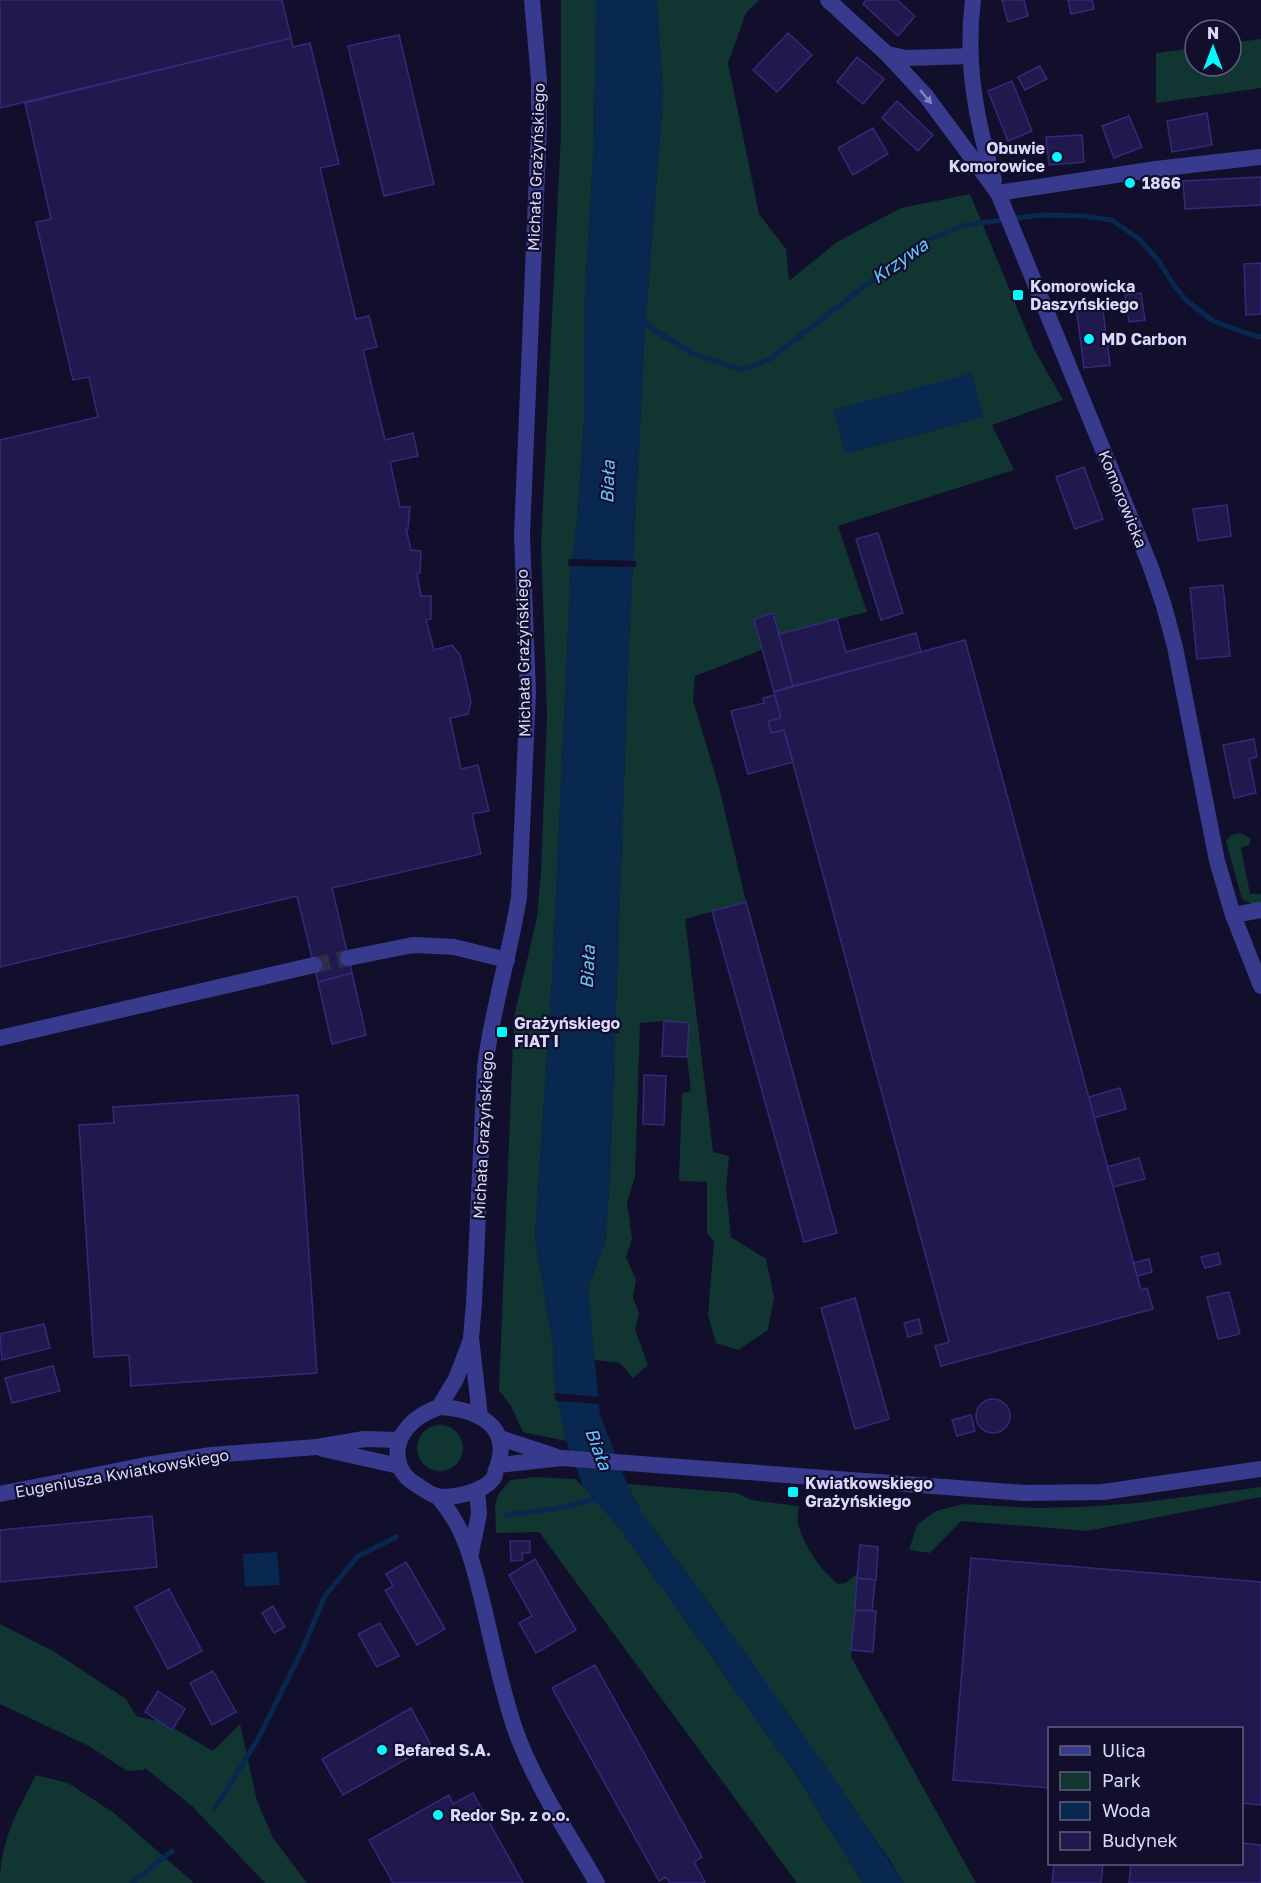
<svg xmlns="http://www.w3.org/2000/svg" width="1261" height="1883" viewBox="0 0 1261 1883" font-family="'Golos Text',sans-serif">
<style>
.green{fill:#113531;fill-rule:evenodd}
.water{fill:#092850}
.pier{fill:#110f2b}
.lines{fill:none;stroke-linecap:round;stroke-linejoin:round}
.stream{stroke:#092850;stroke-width:5}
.building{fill:#20194d;stroke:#342a7b;stroke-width:1.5}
.minor-tunnel{stroke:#2f2d4b;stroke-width:16;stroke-dasharray:16 8;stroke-linecap:butt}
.minor{stroke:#373a8d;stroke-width:16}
.tertiary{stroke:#373a8d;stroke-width:16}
.oneway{fill:#8081c0}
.poi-dot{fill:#04f9ff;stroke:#110f2b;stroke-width:2}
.labels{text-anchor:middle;stroke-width:4.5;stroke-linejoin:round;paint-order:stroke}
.poi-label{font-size:16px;font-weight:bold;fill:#dad8ff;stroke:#110f2b;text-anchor:start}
.street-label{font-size:16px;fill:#dad8ff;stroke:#110f2b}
.water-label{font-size:18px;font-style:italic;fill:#66c4ff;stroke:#110f2b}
</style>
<rect width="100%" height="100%" fill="#110f2b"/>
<!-- green -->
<path class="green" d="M561,0h35v20l-2,124 -9,149 -1,129 -6,91 -7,55 -19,413 -17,257 18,108 1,36 12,59 -43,-9 -12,-26 -12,-16 15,-373 23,-100 4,-43 6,-160 -6,-168 20,-415z
M657,0h102l-13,13 -18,50 31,151 27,35 3,32 48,-39 64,-34 69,-14 64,155 29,51 -71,25 22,45 -176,56 29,86 -88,22 -6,-20 -19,4 8,32 -67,26 -2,24 27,91 26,111 -61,17 28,233 16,4 -3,32 5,49 35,22 8,38 -6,33 -30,20 -22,-7 -8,-28 6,-74 -7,-8v-51l-28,-1 3,-88 9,-2 -4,-34 2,-34 -25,-2 -24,2 -5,154 -8,25 5,37 -6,18 10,23 -3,17 6,17 -4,15 13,36 -15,13 -13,-15 -26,-3 -6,-73 17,-45 5,-65 19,-538 16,-312 18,-230zM971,374l12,43 -138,37z
M1261,39v49l-105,15v-50l39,-5v18h36v-23z
M1239,833l4,1 8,5 -2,6 -8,3 9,46h11v10h-9l-10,-5 -16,-58 5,-6z
M417 1448a23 23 0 1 1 46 0a23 23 0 1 1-46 0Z
M536,1477l39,2 8,7 34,39 179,250 67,108h-66l-258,-351 -43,1 -1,-29 4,-11 12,-13z
M627,1484l110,9 14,7 48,6c-1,6 -2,13 -1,19 7,22 22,45 40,59l7,-1 13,-10 -7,84 125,226h-72l-15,-24 -249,-349z
M1261,1487v10l-174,34 -126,-10 -31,32 -21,-3 8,-25 19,-14 27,-7 72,4 47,-1 55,-4z
M0,1624l53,27 73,48 10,17 29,7 48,28 27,-27 17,77 16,37 34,45h-42l-72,-76 -48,-39 -1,2 -17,1 -38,-25 -89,-42z
M36,1775l32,8 46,30 80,70h-194c0,-42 17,-71 36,-108z"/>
<!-- water -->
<path class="water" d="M596,0h61l6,97 -18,230 -16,312 -19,538 -5,65 -17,45 12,128 27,69 13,26 79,106 110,155 75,112h-41l-67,-108 -179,-250 -34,-39 -17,-45 -12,-59 -1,-36 -18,-108 17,-257 19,-413 7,-55 6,-91 1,-129 9,-149z
M972,373l11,44 -138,37 -12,-44z
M277,1552l3,33 -35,2 -2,-33z"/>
<!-- pier -->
<path class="pier" d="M569,559l67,2v6l-68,-1z
M547,1016l72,5v12l-73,-6z
M554,1393l47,4 1,7 -46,-3z"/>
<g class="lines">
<!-- stream -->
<path class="stream" d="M641,317l13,13 38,23 50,17 28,-11 152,-117 44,-17 74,-10 44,1 28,4 27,19 20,22 14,23 13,16 27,21 36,13 12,3
M506,1515l48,-6 47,-11
M215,1808l43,-69 45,-91 22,-52 33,-40 38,-19
M132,1883l40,-32"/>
</g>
<!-- building -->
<path class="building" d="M0,0h282l9,38 -291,70z
M866,0h31l18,16 -17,20 -35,-32z
M1002,0h22l4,16 -20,6z
M1068,0h24l2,9 -23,5z
M788,33l24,22 -35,37 -24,-22z
M399,35l35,149 -50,12 -36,-150z
M291,38l2,9 17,-4 29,121 -19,4 36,151 13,-3 8,31 -14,3 22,90 28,-7 5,23 -28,6 10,45h10l-2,22h-2l5,21 10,1 -1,22 -3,1 4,22h10v23l-5,1 8,30 18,-5 8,10 11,47 -3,12 -18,4 11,51 17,-4 11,46 -17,3 9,40 -149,34 20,85 -34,9 -21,-86 -297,71v-527l98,-23 -9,-40 -16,3 -37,-158 15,-3 -26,-116z
M857,57l27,22 -21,25 -26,-22z
M1040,66l7,13 -22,11 -7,-13z
M1012,81l20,50 -24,10 -20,-50z
M897,101l36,34 -15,16 -36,-33z
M1207,113l5,32 -40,7 -5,-31z
M1129,116l13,31 -28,11 -12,-32z
M873,128l15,26 -35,21 -15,-27z
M1082,135l2,27 -35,3 -3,-28z
M1261,177v28l-76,4 -2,-28z
M1261,263v51l-15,1 -2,-51z
M1141,293l4,27 -16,2 -4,-27z
M1102,303l8,62 -26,3 -8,-62z
M1084,467l19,52 -28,10 -19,-52z
M1227,505l4,31 -33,5 -5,-32z
M878,533l25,80 -22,7 -25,-81z
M1223,585l7,71 -33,3 -7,-71z
M773,613l20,73 -19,6 -20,-73z
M837,619l9,33 70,-19 5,19 -128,34 -14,-52z
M965,640l176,650 6,-2 6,21 -212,57 -6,-20 14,-4 -165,-612 -13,3 -3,-12 13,-3 -7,-26z
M775,695l6,23 -13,3 3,12 13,-3 9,32 -45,12 -17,-63 33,-8 -1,-5z
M1254,739l3,18 -8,2 7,34 -22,5 -11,-53z
M746,902l91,331 -33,9 -92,-331z
M352,973l14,62 -34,9 -14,-62z
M664,1021l25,2 -2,34 -25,-1z
M644,1075l22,1 -2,49 -21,-1z
M1120,1088l6,21 -32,9 -5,-21z
M298,1095l19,278 -186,13 -2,-31 -35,2 -15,-232 35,-2 -1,-16z
M1139,1158l6,21 -32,8 -6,-20z
M1218,1253l3,11 -16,4 -4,-11z
M1149,1259l3,13 -15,4 -4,-13z
M1229,1292l11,42 -22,5 -11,-42z
M855,1298l34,121 -34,10 -34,-121z
M919,1319l3,14 -14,4 -4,-14z
M44,1324l6,24 -48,12 -2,-26z
M53,1366l7,25 -48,12 -7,-25z
M976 1416a17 17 0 1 1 34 0a17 17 0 1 1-34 0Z
M971,1415l4,16 -18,5 -5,-16z
M152,1516l5,51 -157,15v-52z
M510,1541h20v12h-8l1,7 -12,1z
M860,1545l18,2 -2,33 -19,-2z
M971,1558l290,24v223l-19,-2v-75h-192v60l-97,-8z
M535,1559l41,71 -40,23 -17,-30 13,-7 -23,-41z
M406,1562l39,67 -28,16 -32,-55 8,-4 -7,-12z
M857,1578l18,2 -3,31 -17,-1z
M169,1589l33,62 -34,18 -33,-62z
M273,1606l12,21 -11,6 -12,-20z
M855,1610l21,1 -3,41 -22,-2z
M380,1623l19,33 -22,11 -19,-33z
M595,1665l107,192 -8,5 11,20 -2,1h-33l-4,-6 -7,4 -107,-193z
M213,1671l23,41 -24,13 -22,-42z
M158,1691l27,18 -13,21 -27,-18z
M411,1708l20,37 -88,50 -21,-36z
M473,1793l50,90h-130l-24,-43 80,-45 4,9z
M1242,1843l19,2v38h-132l2,-19h111z
M1054,1864h49l-2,19h-49z"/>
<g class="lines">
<!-- minor-tunnel -->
<path class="minor-tunnel" d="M314,965l34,-7"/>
<!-- minor -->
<path class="minor" d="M998,193l158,-24 105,-12
M1233,915l28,-5
M348,958l65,-13 41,2 53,13
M0,1038l314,-73
M439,1407l17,-28 14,-37
M480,1416l-9,-78 3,-35 11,-236c7,-58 25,-113 34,-170l9,-205 -6,-157 17,-409v-46l-7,-80
M437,1496c29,32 36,68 46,108 10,42 18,84 32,125 19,54 53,104 82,154
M471,1553l8,-39 -2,-24"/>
<!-- tertiary -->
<path class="tertiary" d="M828,0l59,54 39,42 72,97 152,372 14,41 11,41 42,214 16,54 28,71
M973,0c-8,62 3,121 21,180
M887,54l20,4 63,-2
M439,1407c38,2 75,19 57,63 -1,3 -1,7 -3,9 -10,13 -41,20 -56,17 -6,-1 -14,-7 -20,-11 -22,-12 -26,-39 -9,-58 8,-10 19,-15 31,-20z
M500,1438l55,18
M323,1449l76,17
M499,1465l63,-7 462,35 79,-1 158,-23
M0,1494l146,-29 65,-10 106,-8 47,-8 35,1"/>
</g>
<!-- one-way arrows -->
<defs><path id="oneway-solid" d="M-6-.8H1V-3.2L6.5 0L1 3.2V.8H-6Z" transform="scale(1.5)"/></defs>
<use class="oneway" href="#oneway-solid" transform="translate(926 97) rotate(50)"/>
<!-- markers -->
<g class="poi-dot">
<circle cx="1057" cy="157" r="6"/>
<circle cx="1130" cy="183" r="6"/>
<rect x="1012" y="289" width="12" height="12" rx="3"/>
<circle cx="1089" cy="339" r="6"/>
<rect x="496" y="1026" width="12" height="12" rx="3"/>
<rect x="787" y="1486" width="12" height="12" rx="3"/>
<circle cx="382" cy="1750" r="6"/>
<circle cx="438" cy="1815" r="6"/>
</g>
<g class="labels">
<!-- poi labels -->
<g class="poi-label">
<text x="1045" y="154" text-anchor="end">Obuwie<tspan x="1045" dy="18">Komorowice</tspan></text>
<text x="1142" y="189">1866</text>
<text x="1030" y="292">Komorowicka<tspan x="1030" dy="18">Daszyńskiego</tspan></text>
<text x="1101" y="345">MD Carbon</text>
<text x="514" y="1029">Grażyńskiego<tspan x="514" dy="18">FIAT I</tspan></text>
<text x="805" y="1489">Kwiatkowskiego<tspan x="805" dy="18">Grażyńskiego</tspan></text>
<text x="394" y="1756">Befared S.A.</text>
<text x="450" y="1821">Redor Sp. z o.o.</text>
</g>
<!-- street labels -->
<g class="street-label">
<text transform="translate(536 167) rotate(-88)" y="6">Michała Grażyńskiego</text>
<text transform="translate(1123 499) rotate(68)" y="6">Komorowicka</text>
<text transform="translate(523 653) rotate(-91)" y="6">Michała Grażyńskiego</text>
<text transform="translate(483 1135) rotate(-87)" y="6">Michała Grażyńskiego</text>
<text transform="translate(122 1473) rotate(-10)" y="6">Eugeniusza Kwiatkowskiego</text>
</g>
<!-- water labels -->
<g class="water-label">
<text transform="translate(900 261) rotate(-35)" y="6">Krzywa</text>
<text transform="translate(608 482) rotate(-88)" y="6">Biała</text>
<text transform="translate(588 967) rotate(-87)" y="6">Biała</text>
<text transform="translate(598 1449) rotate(69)" y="6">Biała</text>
</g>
</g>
<!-- legend -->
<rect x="1048" y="1727" width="195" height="138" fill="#110f2b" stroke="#615f80" stroke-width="1.5"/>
<rect x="1060" y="1746" width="30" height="9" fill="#373a8d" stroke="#615f80" stroke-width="1.5"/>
<text x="1102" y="1757" font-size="18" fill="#dad8ff">Ulica</text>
<rect x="1060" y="1772" width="30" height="18" fill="#113531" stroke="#615f80" stroke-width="1.5"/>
<text x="1102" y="1787" font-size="18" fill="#dad8ff">Park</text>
<rect x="1060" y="1802" width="30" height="18" fill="#092850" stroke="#615f80" stroke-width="1.5"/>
<text x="1102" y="1817" font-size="18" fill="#dad8ff">Woda</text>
<rect x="1060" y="1832" width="30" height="18" fill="#20194d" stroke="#615f80" stroke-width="1.5"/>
<text x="1102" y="1847" font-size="18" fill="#dad8ff">Budynek</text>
<!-- north arrow -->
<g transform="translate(1213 48)"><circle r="28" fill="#110f2b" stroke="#615f80" stroke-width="1.5"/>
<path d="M0-4.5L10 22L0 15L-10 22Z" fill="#04f9ff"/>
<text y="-9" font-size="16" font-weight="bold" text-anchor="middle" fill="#dad8ff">N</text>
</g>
</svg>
